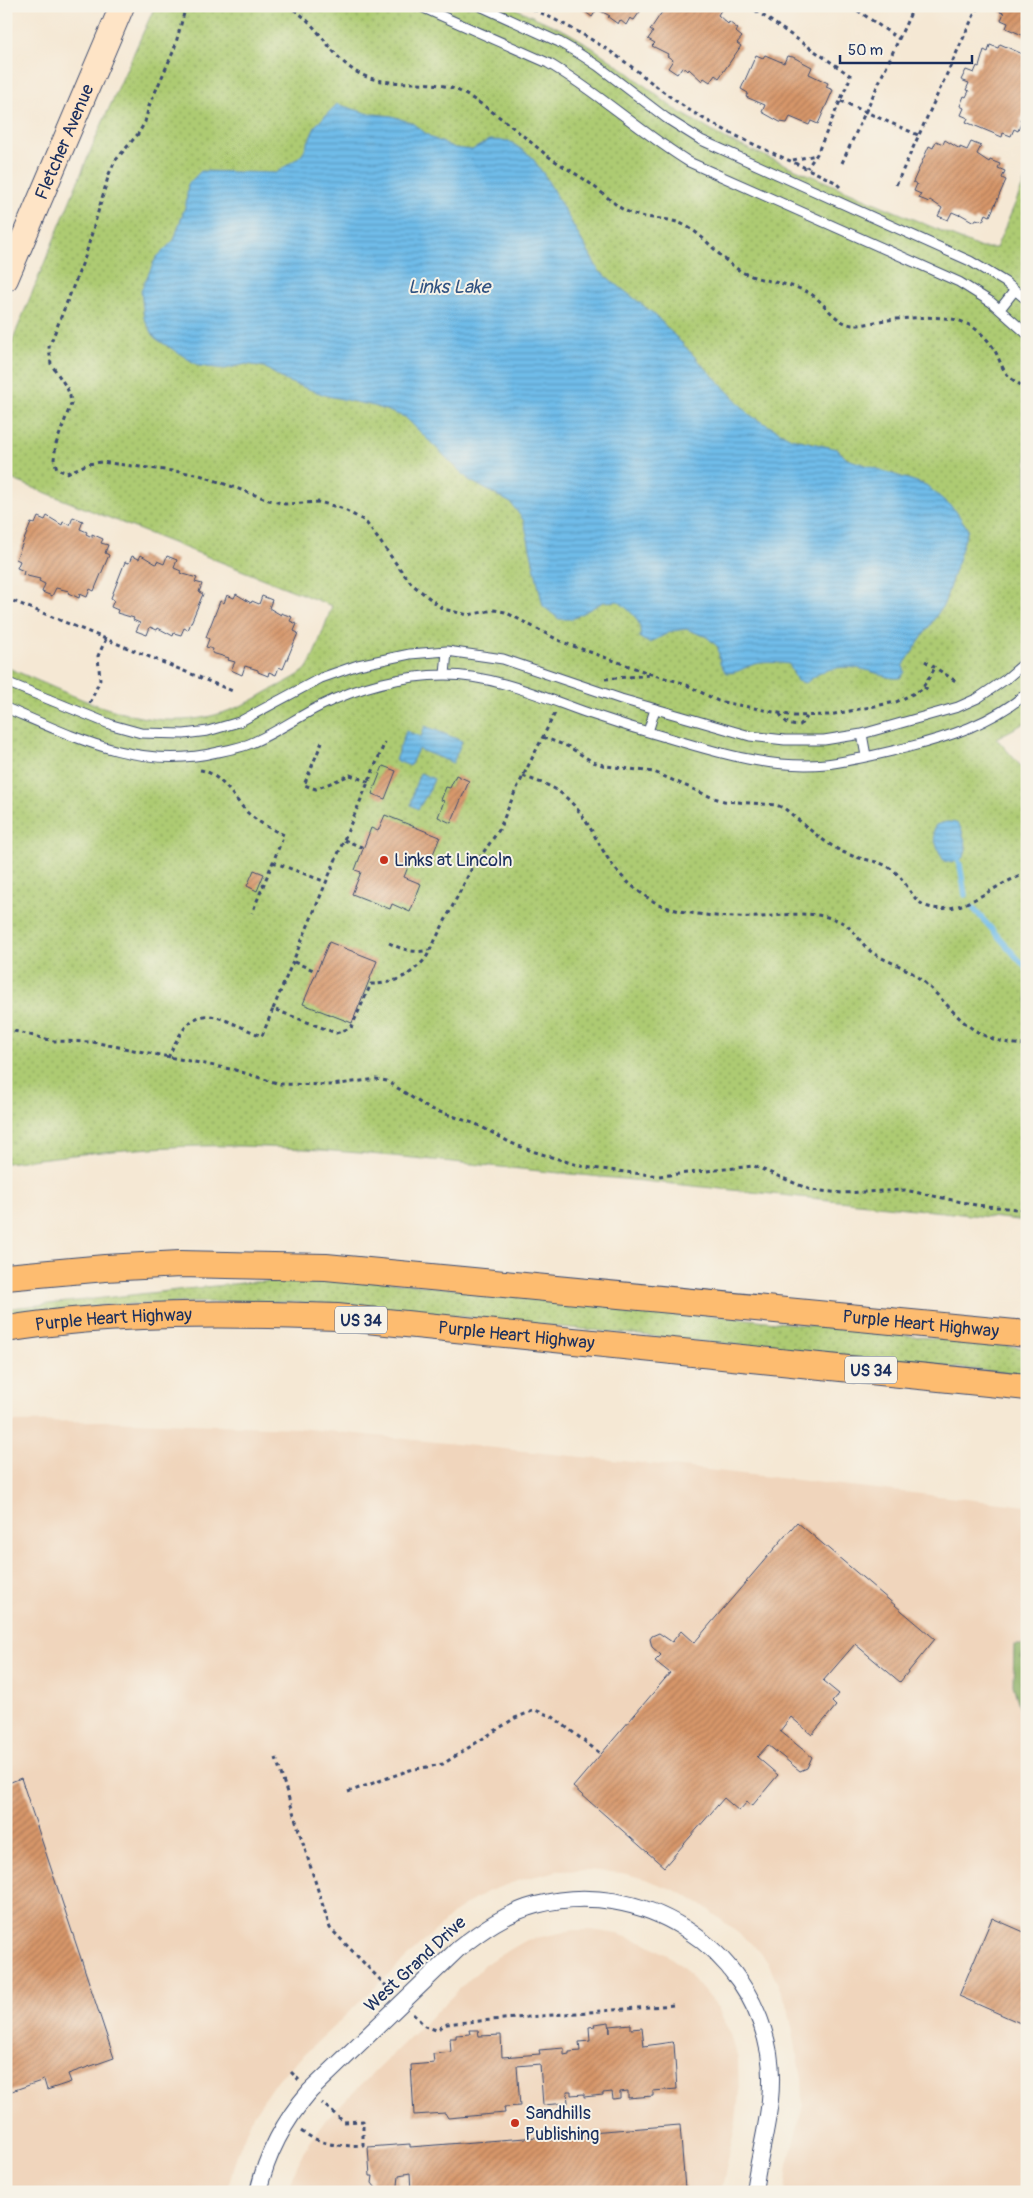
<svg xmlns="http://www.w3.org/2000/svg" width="1033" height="2198" viewBox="0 0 1033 2198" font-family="Pangolin,sans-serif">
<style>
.built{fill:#f0d5bc}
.grass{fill:url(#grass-dots);stroke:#647d68}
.forest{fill:url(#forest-firs);stroke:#526f61}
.water{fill:url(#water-rules);stroke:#4676a4}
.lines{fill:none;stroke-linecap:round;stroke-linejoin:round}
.stream{stroke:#70bce9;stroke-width:5.5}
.building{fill:url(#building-hatch)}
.lane-casing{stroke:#3c4b70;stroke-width:11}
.street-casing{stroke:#3c4b70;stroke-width:18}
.secondary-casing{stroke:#3c4b70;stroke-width:26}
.primary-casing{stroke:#3c4b70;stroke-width:28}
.path{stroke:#3c4b70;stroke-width:3;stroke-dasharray:4 4;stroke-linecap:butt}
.lane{stroke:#fff;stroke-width:9}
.street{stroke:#fff;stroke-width:16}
.secondary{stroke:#fee4c6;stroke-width:24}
.primary{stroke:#fdbc70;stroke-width:26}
.poi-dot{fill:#c8321e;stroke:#f7f3e8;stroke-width:2}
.labels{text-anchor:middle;stroke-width:4;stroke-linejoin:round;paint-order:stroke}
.shield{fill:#f7f3e8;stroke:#5d6a87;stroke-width:1}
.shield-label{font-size:16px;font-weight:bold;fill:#1b2f5e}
.street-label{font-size:18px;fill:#1b2f5e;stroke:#f7f3e8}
.poi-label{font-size:18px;fill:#1b2f5e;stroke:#f7f3e8;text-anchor:start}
.water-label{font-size:19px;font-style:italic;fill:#305281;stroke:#f7f3e8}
</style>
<defs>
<pattern id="grass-dots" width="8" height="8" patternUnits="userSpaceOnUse" patternTransform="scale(1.25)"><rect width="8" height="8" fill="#adcb72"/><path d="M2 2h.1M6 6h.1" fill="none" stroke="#8ca561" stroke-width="1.8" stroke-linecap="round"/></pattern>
<pattern id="forest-firs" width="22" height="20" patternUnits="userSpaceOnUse" patternTransform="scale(1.25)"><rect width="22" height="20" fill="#8aaf64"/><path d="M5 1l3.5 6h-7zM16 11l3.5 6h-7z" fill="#708f56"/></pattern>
<pattern id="water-rules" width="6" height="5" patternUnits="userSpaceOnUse" patternTransform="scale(1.25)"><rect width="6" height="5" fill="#70bce9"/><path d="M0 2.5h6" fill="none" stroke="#5b99c0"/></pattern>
<pattern id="building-hatch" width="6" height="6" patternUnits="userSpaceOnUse" patternTransform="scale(1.25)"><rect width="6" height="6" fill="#d79669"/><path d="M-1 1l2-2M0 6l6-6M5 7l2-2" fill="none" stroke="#ae7b5a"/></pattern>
</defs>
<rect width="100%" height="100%" fill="#f7f3e8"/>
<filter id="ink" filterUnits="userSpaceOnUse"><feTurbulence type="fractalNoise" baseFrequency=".02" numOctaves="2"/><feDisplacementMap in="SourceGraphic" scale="10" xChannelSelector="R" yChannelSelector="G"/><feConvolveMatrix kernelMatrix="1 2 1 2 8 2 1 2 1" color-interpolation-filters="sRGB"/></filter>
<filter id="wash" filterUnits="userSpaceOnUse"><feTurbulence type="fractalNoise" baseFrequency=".0096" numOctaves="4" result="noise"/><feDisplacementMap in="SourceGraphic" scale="20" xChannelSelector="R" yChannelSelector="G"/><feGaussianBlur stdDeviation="1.12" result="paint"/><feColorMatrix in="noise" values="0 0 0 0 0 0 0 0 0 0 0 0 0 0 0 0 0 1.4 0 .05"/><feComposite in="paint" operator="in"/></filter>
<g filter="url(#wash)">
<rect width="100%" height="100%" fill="#f5e8d4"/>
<!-- built -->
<path class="built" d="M105,1421l193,7 392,40 337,38v686h-242l3,-27 15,-60 -1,-27 -14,-71 -19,-43 -12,-16 -56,-44 -24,-13 -32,-12 -23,-6 -34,-3 -31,1 -37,9 -34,12 -31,20 -179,169 -23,34 -16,39 -10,38h-221v-770z
M574,1930h17l26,4 29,9 23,13 15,12 34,40 13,27 7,24 1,33 -3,30 -15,70h-432l6,-22 9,-19 23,-33 146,-142 17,-15 37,-21z"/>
<!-- grass -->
<path class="grass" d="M155,6h355l55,25 19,11 42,29 47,37 52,31 256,109h15l31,-72v546l-31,16 31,35v448c-159,-17 -318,-34 -477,-49 -102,-10 -205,-23 -308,-26 -79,-2 -157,7 -236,17v-496c91,38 166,84 261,25 9,-5 33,-16 39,-23 6,-6 22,-52 26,-63l-326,-129v-121l91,-221z
M328,1280h43l656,68v27l-688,-71 -91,-3 -139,4 -103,12v-9h5l240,-26z"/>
<!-- forest -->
<path class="forest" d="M1014,1645h13v88l-14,-48z"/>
<!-- water -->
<path class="water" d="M337,104l29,9 26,3 20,7 20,15 23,10 17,2 18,-10 19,1 22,15 14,20 54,95 55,43 97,102 40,22 46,11 10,10 79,26 29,25 13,19 -24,75 -41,62 2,6 -5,6c-10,1 -18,-3 -27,-6 -25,-8 -47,-7 -67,11l-9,-2 -8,-17c-13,-2 -28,-3 -40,2 -9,4 -13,7 -23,7l-6,-10 -2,-16 -11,-10 -21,-8 -14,2 -23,12 -9,-5c3,-18 -9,-26 -22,-37l-15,1 -31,17h-13l-16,-13 -19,-85 -13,-18 -42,-23 -64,-63 -31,-11 -46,-10 -42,-15 -22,-14 -18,-3 -21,5 -26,-3 -44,-28 -11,-20 -3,-28 15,-32 18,-18 12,-36 2,-20 13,-13 75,2 26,-18 14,-30z
M425,726l37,15 -9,22 -35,-14 -8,17 -15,-6 11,-29 15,6z
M420,773l14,6 -5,12 -11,18 -7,-4 3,-16z
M946,822c4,0 8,0 12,2 3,3 4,7 5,11 7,17 2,30 -19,26 -5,-8 -14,-28 -8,-36z"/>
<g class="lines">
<!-- stream -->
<path class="stream" d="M956,855l4,10 5,30
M973,908l54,61"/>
</g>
<g id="blocks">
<!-- building -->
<path class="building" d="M586,6h58l-10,14 -4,-2 -4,7 -6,-5 -2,4 -10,-7 2,-1 -13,-7 -5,8 -9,-7z
M666,6l57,1 -5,8 10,9 1,-2 9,7 -2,3 6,5 -5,6 4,3 -22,32 -4,-3 -5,7 -6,-4 -2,3 -13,-12 -1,2 -6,-4 -5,7 -9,-6 5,-8 -6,-4 1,-2 -16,-8 3,-3 -7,-4 5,-7 -3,-2z
M1003,6h24v31l-21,-9 2,-5 -7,-3 3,-7 -4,-1z
M1000,44l27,12v54l-7,10 2,1 -4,10 -4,-2 -3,7 -8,-3 -1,4 -36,-15 2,-4 -7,-3 3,-7 -4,-2 4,-10 2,1 3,-6 -3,-1 3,-7 -8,-3 5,-10 8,3 3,-7 2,1 5,-17 4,2 2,-7 8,3z
M756,55l7,3 2,-3 19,8 3,-7 6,1 19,10 -3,7 19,9 -2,4 7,3 -15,34 -7,-3 -2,4 -19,-8 -3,6 -7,-1 -18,-10 3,-7 -19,-8 2,-4 -7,-4z
M945,140l15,9v-2l7,3 4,-8 10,4 -4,8 12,8 1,-2 10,4 -2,4 7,3 -3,7 4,2 -16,36 -4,-2 -3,7 -7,-2 -2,3 -14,-8 -1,1 -7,-3 -4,8 -10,-4 4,-8 -12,-8 -1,2 -10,-4 2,-4 -7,-3 3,-7 -4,-2 16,-36 4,2 3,-7 7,3z
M47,516l15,9 1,-3 7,3 3,-8 10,4 -3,8 7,3 -1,2 6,3v-3l11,5 -2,4 7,2 -3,8 4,2 -15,36 -4,-2 -3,8 -7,-3 -1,4 -11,-5 1,-2 -13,-3 -4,8 -10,-4 3,-8 -6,-3 1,-2 -17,-4 1,-4 -7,-3 3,-7 -4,-2 15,-36 4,1 3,-7 7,3z
M141,555l15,9 1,-3 7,3 3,-8 10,4 -3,8 7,3 -1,2 17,5 -2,4 7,2 -3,8 4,2 -15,36 -4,-2 -3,7 -7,-2 -1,3 -15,-8 -1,2 -7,-3 -3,8 -11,-4 4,-8 -7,-3 1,-2 -17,-5 1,-3 -7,-3 3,-7 -3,-2 14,-36 4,1 3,-7 7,3z
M236,594l15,9 1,-2 7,3 3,-8 10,4 -3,8 12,7v-2l11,4 -2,4 7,3 -3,7 4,2 -15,36 -4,-2 -3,8 -7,-3 -1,4 -10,-4v-2l-13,-4 -3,9 -11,-5 4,-8 -7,-2 1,-2 -17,-5 1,-4 -7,-2 3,-8 -3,-2 14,-36 4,2 3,-8 7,3z
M383,766l13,5 -11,28 -13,-5z
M456,775l13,6 -18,42 -13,-6 6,-16 -3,-1 5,-13 4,1z
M385,815l55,22 -11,27 -17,-7 -8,20 17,7 -11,28 -18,-8 -2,5 -38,-15 9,-22 -6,-2 16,-42 7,3z
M254,870l10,4 -7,17 -10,-5z
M329,942l48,19 -25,62 -49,-19z
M797,1522l138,117 -35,43 -45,-38 -32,37 16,13 -7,8 4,4 -24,29 -21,-18 -11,14 32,26 -5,11 -7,3 -32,-26 -11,12 21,18 -26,31 -5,-4 -8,9 -15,-13 -60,69 -91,-80 97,-114 -15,-12 6,-6 -9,-8 -2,-8 2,-3 7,-3 13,9 9,-11 13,12z
M21,1778l93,280 -46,16 3,8 -24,8 -3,-10 -38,13v-309z
M992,1918l32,14 3,-6v100l-68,-30z
M609,2022l1,11v-7l21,-2v5l11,-1 2,18 28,-4 2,2 3,45 -24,2v5l-25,2v-7l-8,1v6l-7,1 -1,-7 -9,1v2l-19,2v-3l-13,1v-4h-4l1,12 -25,2 -3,-41 -23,2 3,40 -16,1 1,6 -57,5 -3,-5 -31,2 -3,-50 23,-2 -1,-9 18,-2 -1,-14h6v-3l14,-1 -1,-4h9l1,6 22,-1 1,22 38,-3 -1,-4 25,-2v7l5,-1v-2l11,-1 -1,-9 11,-1 -1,-14 6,-1 -1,-2z
M680,2125l5,64 -29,3h-8v-2l-7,2h-230l-1,-19 -11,2 -1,11 -5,6h-14l-7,-9 1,-7h-3l-2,-29 42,-3v3l141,-11v4l14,-1v-5z"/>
</g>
</g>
<g filter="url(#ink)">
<use href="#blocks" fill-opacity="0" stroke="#3c4b70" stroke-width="1"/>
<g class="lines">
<defs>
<path id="lane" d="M419,6l129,57c50,29 92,69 141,99l270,120 32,20 36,32
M480,6l79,36 19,11 20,13 68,52 35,22 269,121 35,21 22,18
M1000,309l15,-19
M445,675l2,-24
M6,682l106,43 29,8 43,1 24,-3 31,-9 82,-44 37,-13 52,-11 37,-3 56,8 118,40 129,37 35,4h39l38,-6 96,-27 20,-9 28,-19 21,-18
M6,708c70,30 134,63 212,44 10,-2 21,-4 31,-8 25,-10 47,-26 71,-38 38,-19 83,-31 125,-31 48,0 95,21 140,37 29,10 58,19 87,27 50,15 101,30 154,25 26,-3 53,-10 79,-16 44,-11 87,-25 122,-55
M648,732l7,-23
M862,734l4,22"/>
<path id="street" d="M258,2192c9,-39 26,-71 52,-101l148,-142c24,-19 48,-36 78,-44 105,-28 214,41 233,148 8,48 -9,92 -15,139"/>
<g id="secondary">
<path id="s1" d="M6,279l116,-273"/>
</g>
<g id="primary">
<path id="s2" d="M6,1277l99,-9 75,-4 146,3 701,67"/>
<path id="s3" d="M6,1329c109,-17 221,-16 331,-12l690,70"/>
</g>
</defs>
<!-- lane casing -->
<use href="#lane" class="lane-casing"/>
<!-- street casing -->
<use href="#street" class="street-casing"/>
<!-- secondary casing -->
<use href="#secondary" class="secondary-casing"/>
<!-- primary casing -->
<use href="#primary" class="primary-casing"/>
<!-- path -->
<path class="path" d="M186,6l-12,44 -25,56 -4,16 -7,12 -23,27 -6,13 -24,83 -36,90 2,17 16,24 3,8 1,8 -15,40 -2,15 3,10 10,4 21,-9 13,-2 96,12 72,26 16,4 34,-2 22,6 24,13 38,52 10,12 30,24 25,6 26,-5 11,2 57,30 92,33 29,8 35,18 76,15 35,-1 67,-13 25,-12 14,-22
M287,6c32,15 42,52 73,68 32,16 68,2 99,17 31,16 58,40 85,62 14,11 30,19 44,29 11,8 21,17 31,25 24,16 45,7 67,19 22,12 35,35 58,47 21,10 47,9 67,21 14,9 23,28 41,31 11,1 24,-4 35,-5 19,-2 61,-6 78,3 10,4 21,14 27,23 6,8 8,19 14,27 5,7 14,11 21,16
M526,6c29,13 58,28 85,46 27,18 51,41 80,59 45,28 96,47 144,71l5,5
M749,6l102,70 -34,78 -10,14
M851,6l48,33
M841,101l77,34
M793,160l23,-5
M842,163l72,-157
M896,185l82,-179
M6,598l229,94
M925,661l32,21
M605,679l46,-4
M924,687l5,3
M90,703l10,-23 -2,-24 8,-17
M780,714c5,8 10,13 20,11l7,-8
M543,737l26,10 24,15 13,4 48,6 57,25 13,4 52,4 8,3c20,16 42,38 66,47 12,5 28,5 40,13 24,16 19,45 59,40 25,-3 51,-27 78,-34
M322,742l-18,43 12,4 34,-14 19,7
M200,770c21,3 34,29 48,43 11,10 23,16 36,22l-32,78
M523,776c12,5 25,8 35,15 26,19 33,41 49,66 11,18 28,33 46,44 24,15 79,17 108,16 26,-2 53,-7 78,4 13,5 20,20 30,29 13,11 32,14 46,25 44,34 47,66 112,70
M344,840l20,8
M273,862l53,20
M389,943c13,6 25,11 40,7
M294,962l22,9
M273,1009l112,-267
M6,1029l48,12 39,1 142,28 45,14 52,1 44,-6 11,2 41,27 48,16 35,19 21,8 52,16 75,9 95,-10 57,24 31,3 63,-3 71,15 51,5
M168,1058c27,-62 43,-43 94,-22l11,-27 63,24 15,-5 20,-44c24,0 40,-9 55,-26l45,-88 28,-40 16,-38 40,-79
M276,1758l54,170 62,64
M348,1792l62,-22 33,-6 72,-46 20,-8 18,7 48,37
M413,2014l12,12 11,4 11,-6 8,-1 219,-18
M291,2072l8,8
M301,2131c20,14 38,16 62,14v-24l-19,1 -22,-19"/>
<!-- lane -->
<use href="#lane" class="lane"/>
<!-- street -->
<use href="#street" class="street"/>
<!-- secondary -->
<use href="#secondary" class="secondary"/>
<!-- primary -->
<use href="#primary" class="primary"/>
</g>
</g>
<!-- markers -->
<g class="poi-dot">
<circle cx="384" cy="860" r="5"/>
<circle cx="515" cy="2123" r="5"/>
</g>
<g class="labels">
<!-- shield labels -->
<g class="shield">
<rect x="335" y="1306.5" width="52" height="27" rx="4"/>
<rect x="845" y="1356.5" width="52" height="27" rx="4"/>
</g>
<g class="shield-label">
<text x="361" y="1326">US 34</text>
<text x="871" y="1376">US 34</text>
</g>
<!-- street labels -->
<g class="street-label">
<text dy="6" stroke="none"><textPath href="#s1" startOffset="149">Fletcher Avenue</textPath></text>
<text dy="6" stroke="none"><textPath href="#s3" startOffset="108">Purple Heart Highway</textPath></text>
<text dy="6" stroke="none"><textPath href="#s2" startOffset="918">Purple Heart Highway</textPath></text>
<text dy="6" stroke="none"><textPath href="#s3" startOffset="512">Purple Heart Highway</textPath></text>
<text transform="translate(415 1964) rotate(-43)" y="6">West Grand Drive</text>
</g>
<!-- poi labels -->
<g class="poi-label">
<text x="394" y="866">Links at Lincoln</text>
<text x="525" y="2119">Sandhills<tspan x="525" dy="21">Publishing</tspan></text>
</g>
<!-- water labels -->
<g class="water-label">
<text x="449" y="293">Links Lake</text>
</g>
</g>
<!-- margin -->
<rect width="1033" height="2198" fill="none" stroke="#f7f3e8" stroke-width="25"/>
<!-- scale -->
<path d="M840 55v8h132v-8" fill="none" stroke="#1b2f5e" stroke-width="2.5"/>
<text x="848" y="55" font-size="15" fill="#1b2f5e" stroke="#f7f3e8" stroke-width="4" paint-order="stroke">50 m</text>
</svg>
